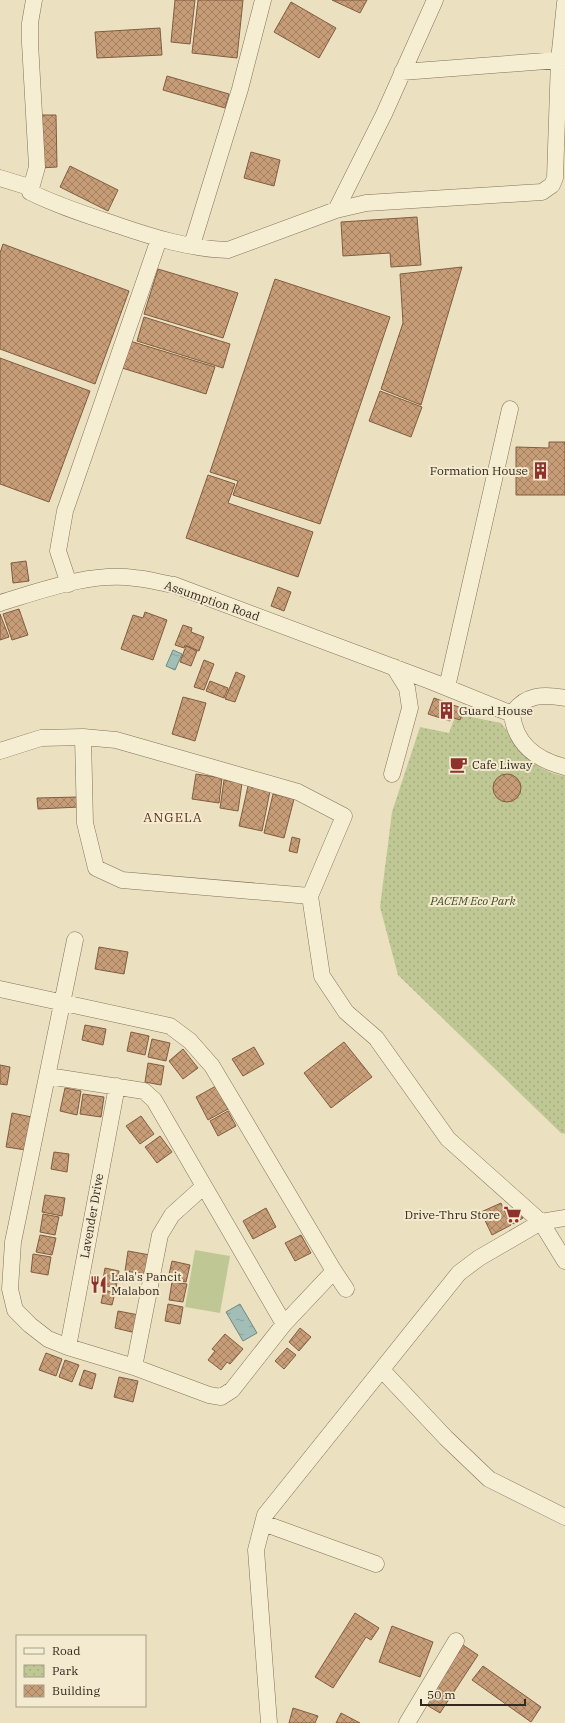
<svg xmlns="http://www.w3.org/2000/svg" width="565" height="1723" viewBox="0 0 565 1723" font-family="'IBM Plex Serif',serif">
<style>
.park{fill:url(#park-dots)}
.garden{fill:#bfc895}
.water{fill:url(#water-ripples);stroke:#6b8a84}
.building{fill:url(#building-cross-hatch);stroke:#815d40}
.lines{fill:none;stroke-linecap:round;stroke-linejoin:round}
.minor-casing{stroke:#837159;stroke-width:17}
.minor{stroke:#f6eed2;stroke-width:16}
.labels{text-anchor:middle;stroke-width:4;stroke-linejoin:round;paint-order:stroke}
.poi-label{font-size:12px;fill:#33291d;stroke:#f3eacf;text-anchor:start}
.street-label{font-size:12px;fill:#33291d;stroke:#f3eacf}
.park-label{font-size:12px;font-style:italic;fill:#424f24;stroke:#f3eacf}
.neighbourhood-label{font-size:13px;letter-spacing:1px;fill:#5d2f1e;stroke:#f3eacf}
</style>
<defs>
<pattern id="park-dots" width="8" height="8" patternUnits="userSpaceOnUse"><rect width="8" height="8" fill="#bfc895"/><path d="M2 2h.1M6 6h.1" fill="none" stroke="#a5ac80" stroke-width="1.8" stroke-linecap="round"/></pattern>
<pattern id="water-ripples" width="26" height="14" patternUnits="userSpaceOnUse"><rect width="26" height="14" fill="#a3bdb7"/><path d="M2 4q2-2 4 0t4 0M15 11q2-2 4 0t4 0" fill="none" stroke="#8da29d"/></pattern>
<pattern id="building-cross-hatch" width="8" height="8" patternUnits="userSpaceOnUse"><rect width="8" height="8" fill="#c79d77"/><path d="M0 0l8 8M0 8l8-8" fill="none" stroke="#a28061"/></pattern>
</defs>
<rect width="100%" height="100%" fill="#ebe0c0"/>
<!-- park -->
<path class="park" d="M456,714l45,9c19,24 32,49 64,53v358l-4,-1 -163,-158 -18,-68 12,-95 28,-85 29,6z"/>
<!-- garden -->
<path class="garden" d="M195,1250l35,6 -10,57 -35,-6z"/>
<!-- water -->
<path class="water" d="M173,650l9,4 -7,16 -9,-4z
M240,1304l17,29 -14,8 -17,-29z"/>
<!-- building -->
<path class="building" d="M175,0h20l-5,44 -19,-2z
M198,0h45l-6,58 -45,-5z
M332,0h35l-7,13z
M291,2l45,26 -17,30 -45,-26z
M160,28l2,27 -65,3 -2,-26z
M167,76l62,18 -4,14 -62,-18z
M39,115h17l1,52 -17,1z
M251,152l29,8 -6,26 -30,-8z
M70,166l48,24 -10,21 -48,-24z
M417,217l4,48 -30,2 -1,-14 -47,3 -2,-34z
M3,244l126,47 -34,93 -95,-35v-96z
M462,267l-41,138 -40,-16 22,-66 -3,-49z
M158,269l80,24 -15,45 -79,-24z
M275,279l115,38 -70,207 -87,-29 5,-14 -28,-9z
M144,317l86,27 -7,24 -86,-27z
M130,341l85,26 -9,27 -84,-26z
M0,358l90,33 -41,111 -49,-18z
M380,391l42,16 -11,30 -42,-16z
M549,442h16v53h-49v-48l33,1z
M208,475l27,9 -7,19 85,29 -15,45 -112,-39z
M26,561l3,20 -16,2 -2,-20z
M278,587l13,5 -7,19 -13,-5z
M19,609l9,26 -16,5 -9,-26z
M145,612l22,8 -14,40 -32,-11 12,-34 10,3z
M0,614l9,23 -9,3z
M183,625l9,3 -1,4 13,5 -5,14 -14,-6 -1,3 -9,-3z
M186,646l11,5 -6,15 -11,-4z
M204,660l10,4 -10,26 -10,-3z
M236,672l9,4 -10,26 -10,-3z
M210,681l18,7 -4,10 -18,-7z
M183,697l23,6 -11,38 -23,-7z
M434,698l30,11 -4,11 -9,-3 -1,4 -22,-7z
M196,774l26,4 -3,25 -27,-4z
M493 788a14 14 0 1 1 28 0a14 14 0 1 1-28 0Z
M224,780l18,3 -4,28 -18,-3z
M248,786l22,5 -8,40 -23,-5z
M273,794l21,5 -10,39 -20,-5z
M78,797l1,10 -41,2 -1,-11z
M292,837l8,2 -3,14 -8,-2z
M99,947l29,5 -4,22 -29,-5z
M85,1025l21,4 -3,16 -21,-5z
M131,1032l18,4 -4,19 -18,-4z
M152,1039l18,4 -4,18 -18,-4z
M344,1042l28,35 -41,31 -27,-35z
M254,1047l10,17 -21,12 -11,-17z
M183,1049l15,19 -15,11 -14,-18z
M148,1063l16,3 -3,19 -16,-3z
M0,1065l10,2 -3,18 -7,-1z
M216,1086l12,23 -20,11 -12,-23z
M65,1088l16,3 -4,24 -17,-4z
M83,1094l21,3 -3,20 -21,-3z
M228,1111l8,15 -18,10 -8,-15z
M12,1113l20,4 -6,33 -20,-3z
M141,1116l13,18 -14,10 -14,-18z
M160,1136l12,16 -15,11 -12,-16z
M54,1152l15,2 -2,18 -16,-3z
M45,1195l20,3 -3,18 -20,-4z
M501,1203l10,22 -19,10 -11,-23z
M266,1208l10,19 -23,12 -10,-18z
M511,1209l12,9 -10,6 -7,-13z
M43,1214l16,3 -4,18 -15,-3z
M40,1235l16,3 -4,17 -16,-3z
M301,1235l10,18 -16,8 -10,-18z
M128,1251l22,4 -4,19 -21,-3z
M33,1254l18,3 -3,18 -17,-3z
M172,1261l18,4 -4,17 -18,-3z
M105,1268l14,3 -3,17 -14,-3z
M172,1282l15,2 -4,18 -14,-2z
M104,1290l11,3 -3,12 -11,-2z
M168,1304l15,3 -3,17 -15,-3z
M118,1311l21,4 -3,18 -21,-5z
M300,1328l11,9 -12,14 -10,-9z
M225,1334l18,15 -13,15 -3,-2 -6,8 -13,-10 7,-9 -3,-2z
M287,1348l9,7 -12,14 -9,-8z
M46,1353l16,6 -6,17 -17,-6z
M65,1360l14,5 -7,17 -13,-5z
M84,1370l12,4 -4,15 -13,-4z
M119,1377l19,4 -5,21 -19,-5z
M355,1613l24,15 -8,12 -5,-3 -33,51 -18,-11z
M392,1626l41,16 -13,35 -41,-15z
M463,1645l15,10 -38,58 -15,-9z
M483,1666l58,41 -10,15 -59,-42z
M293,1708l25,8 -3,7h-26z
M341,1713l19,10h-24z"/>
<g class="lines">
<defs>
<path id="minor" d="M402,72l157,-12
M0,178l29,9 1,5c28,14 57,23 87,33 35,12 73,24 111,25l108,-40 30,-7 176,-11 10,-7 3,-7 4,-118 6,-57
M30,192l7,-25 -7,-124v-20l4,-23
M336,210l48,-96 51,-114
M192,245l48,-156 23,-89
M69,584l-11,-33 7,-40 94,-272
M0,603c43,-13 90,-31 135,-25 13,1 26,5 39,7l259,97 79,32
M447,687l63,-278
M565,698c-21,-4 -40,-4 -53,16 3,30 25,46 53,53
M83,737l2,86 11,45 26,12 188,16
M0,751l41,-13 42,-1 33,3 182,52 46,24 -34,80 12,80 24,36 30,26 72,101 93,83 24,39
M392,774l18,-66 -3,-20 -13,-21
M75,940l-62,302 -3,47 5,21 15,15 18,14 20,8 66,20 75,28 12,2 11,-7 52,-66 50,-53
M0,989l170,37 20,15 22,25 122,205 12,18
M48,1076l96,15 10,9 130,224
M68,1347l49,-261
M134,1367l26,-132 12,-20 31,-28
M382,1370l64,68 43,41 76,38
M263,1523l113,41
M269,1723l-13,-173 9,-35 194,-242 20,-15 62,-36 24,-4
M407,1723l49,-82"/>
</defs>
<!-- minor casing -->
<use href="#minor" class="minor-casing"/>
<!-- minor -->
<use href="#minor" class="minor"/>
</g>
<!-- icons -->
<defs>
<symbol id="building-bare" viewBox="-9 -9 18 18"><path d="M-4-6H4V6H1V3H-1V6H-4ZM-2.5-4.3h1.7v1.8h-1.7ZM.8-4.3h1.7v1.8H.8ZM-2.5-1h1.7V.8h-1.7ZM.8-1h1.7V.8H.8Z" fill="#8f312c" stroke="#f3eacf" stroke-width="2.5" paint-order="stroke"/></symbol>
<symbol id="cafe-bare" viewBox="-9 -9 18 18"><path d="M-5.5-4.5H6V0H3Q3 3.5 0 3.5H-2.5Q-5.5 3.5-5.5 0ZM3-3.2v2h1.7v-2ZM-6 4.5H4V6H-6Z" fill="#8f312c" stroke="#f3eacf" stroke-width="2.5" paint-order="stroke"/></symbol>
<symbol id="supermarket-bare" viewBox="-9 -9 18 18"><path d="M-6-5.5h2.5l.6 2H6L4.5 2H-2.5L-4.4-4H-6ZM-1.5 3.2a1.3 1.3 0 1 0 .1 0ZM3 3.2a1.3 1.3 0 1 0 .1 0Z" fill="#8f312c" stroke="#f3eacf" stroke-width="2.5" paint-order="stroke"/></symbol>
<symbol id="restaurant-bare" viewBox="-9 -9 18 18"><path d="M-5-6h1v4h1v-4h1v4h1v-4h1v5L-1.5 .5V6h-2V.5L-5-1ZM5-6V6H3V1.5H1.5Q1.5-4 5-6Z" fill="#8f312c" stroke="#f3eacf" stroke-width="2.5" paint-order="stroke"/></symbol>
</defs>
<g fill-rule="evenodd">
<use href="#building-bare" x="528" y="458" width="25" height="25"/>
<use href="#building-bare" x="434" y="698" width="25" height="25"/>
<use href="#cafe-bare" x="446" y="752" width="25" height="25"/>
<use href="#supermarket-bare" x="500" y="1202" width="25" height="25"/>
<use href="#restaurant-bare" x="86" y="1272" width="25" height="25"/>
</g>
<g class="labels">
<!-- poi labels -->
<g class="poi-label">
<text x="528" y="475" text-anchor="end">Formation House</text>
<text x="459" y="715">Guard House</text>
<text x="472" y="769">Cafe Liway</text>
<text x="500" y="1219" text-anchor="end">Drive-Thru Store</text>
<text x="111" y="1281">Lala's Pancit<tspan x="111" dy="14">Malabon</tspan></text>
</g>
<!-- street labels -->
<g class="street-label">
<text transform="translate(212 601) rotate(19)" y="4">Assumption Road</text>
<text transform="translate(92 1216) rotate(-80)" y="4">Lavender Drive</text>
</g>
<!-- park labels -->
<g class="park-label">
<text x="473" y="905">PACEM Eco Park</text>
</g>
<!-- neighbourhood labels -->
<g class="neighbourhood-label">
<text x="173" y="822">ANGELA</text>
</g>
</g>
<!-- legend -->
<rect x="16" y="1635" width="130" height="72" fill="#f3eacf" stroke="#a69d88"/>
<rect x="24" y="1648" width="20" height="6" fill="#f6eed2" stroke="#a69d88"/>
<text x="52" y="1655" font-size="12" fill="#33291d">Road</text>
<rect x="24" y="1665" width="20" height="12" fill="url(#park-dots)" stroke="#a69d88"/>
<text x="52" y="1675" font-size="12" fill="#33291d">Park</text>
<rect x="24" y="1685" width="20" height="12" fill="url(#building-cross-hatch)" stroke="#a69d88"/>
<text x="52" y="1695" font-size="12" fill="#33291d">Building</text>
<!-- scale -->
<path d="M421 1699v6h104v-6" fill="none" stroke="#33291d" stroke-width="2"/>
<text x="427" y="1699" font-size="12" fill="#33291d" stroke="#f3eacf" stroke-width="3" paint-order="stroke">50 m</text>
</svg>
